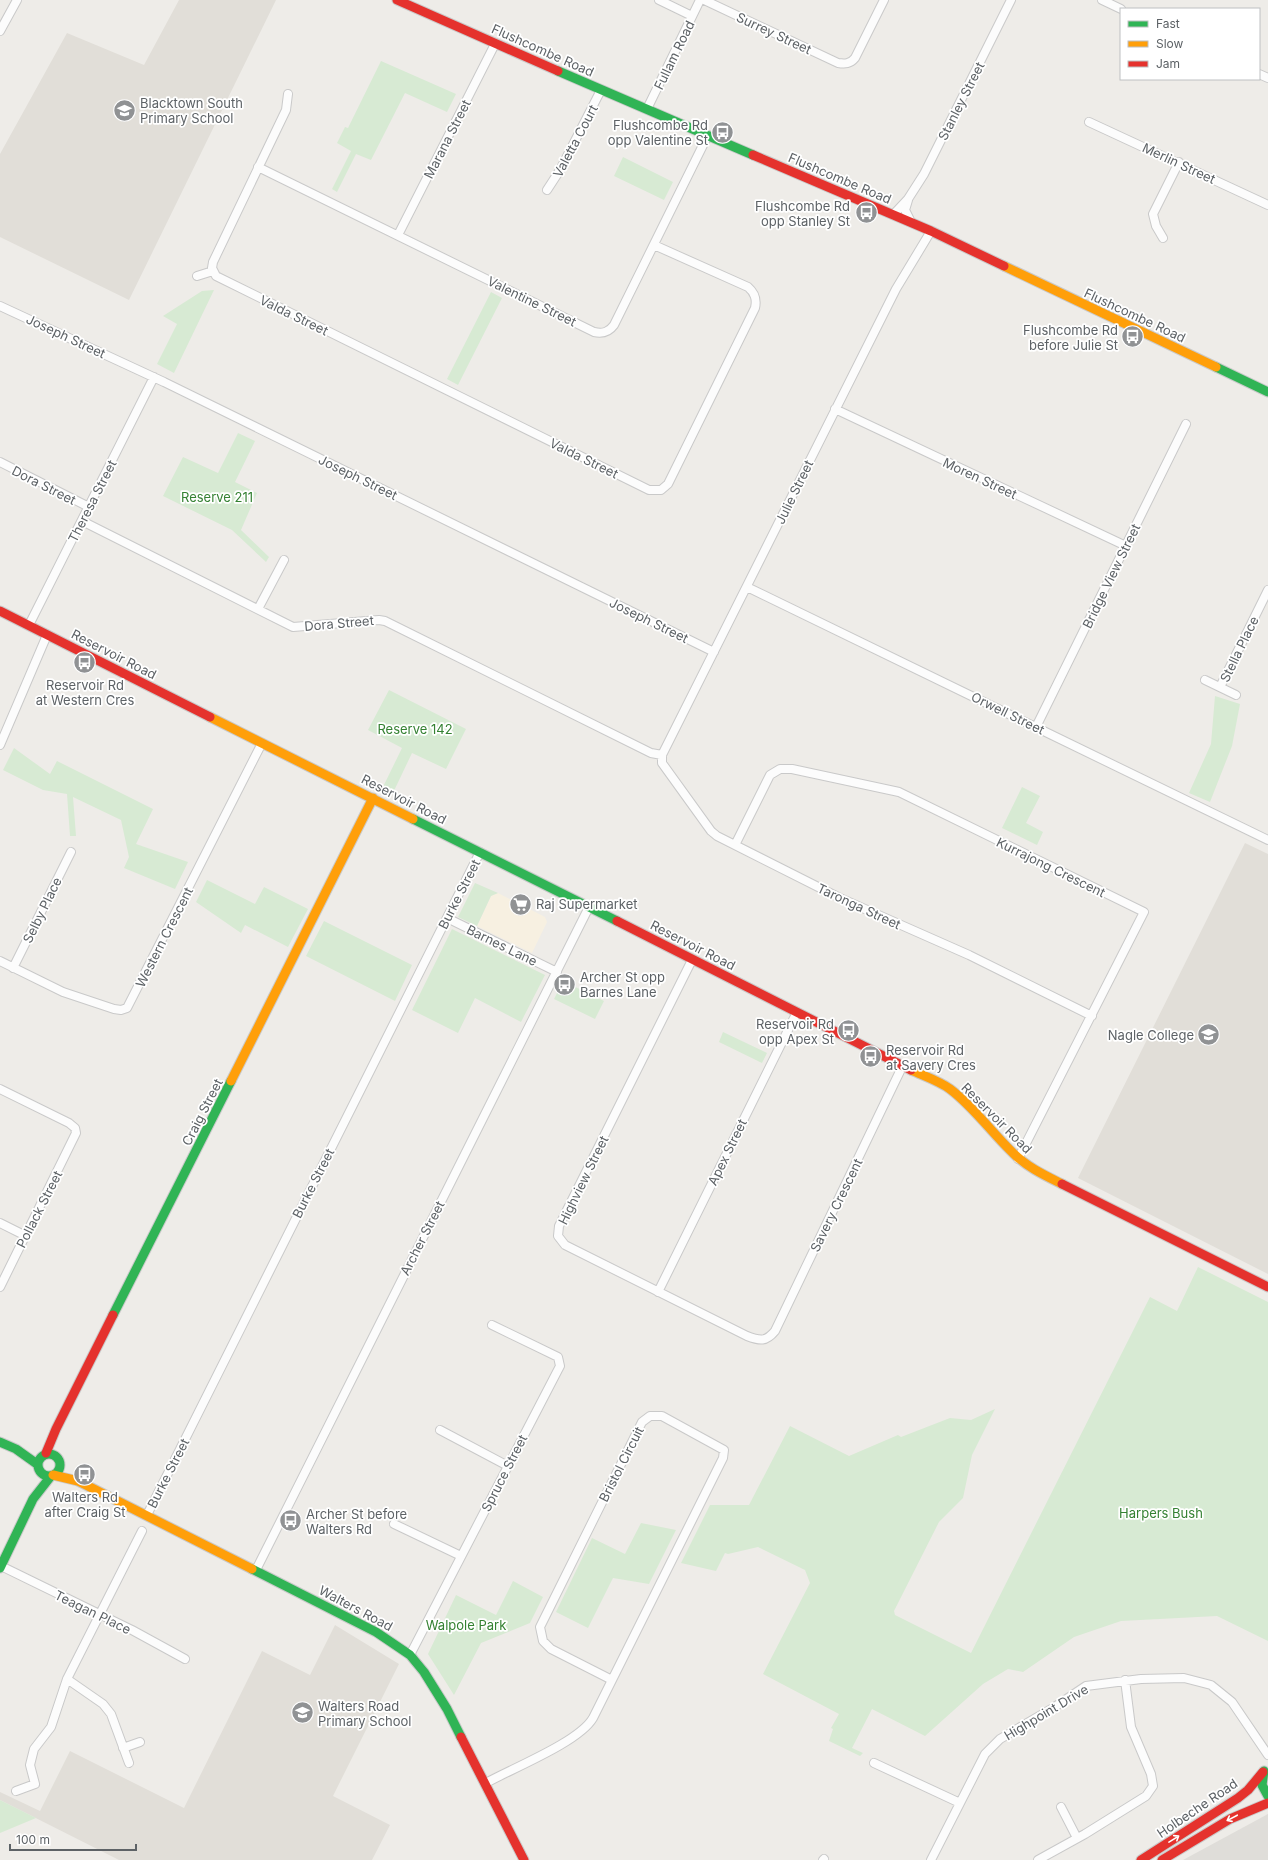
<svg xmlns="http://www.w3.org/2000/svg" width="1268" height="1860" viewBox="0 0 1268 1860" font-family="Inter,sans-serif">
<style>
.commercial{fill:#f7f0e1}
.industrial{fill:#dfddd9}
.education{fill:#e1ded8}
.green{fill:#d7ead3}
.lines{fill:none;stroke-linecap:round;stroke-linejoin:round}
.street-casing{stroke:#c9c9c9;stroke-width:10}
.fast-casing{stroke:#cacaca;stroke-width:11}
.slow-casing{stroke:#cacaca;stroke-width:11}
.jam-casing{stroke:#cacaca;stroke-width:11}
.street{stroke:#fcfcfc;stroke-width:8}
.fast{stroke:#30b455;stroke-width:9}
.slow{stroke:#ff9f0a;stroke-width:9}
.jam{stroke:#e5322d;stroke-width:9}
.oneway{stroke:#fff}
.labels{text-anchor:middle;stroke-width:3.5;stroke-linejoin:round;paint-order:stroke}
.street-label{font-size:13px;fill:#5d6266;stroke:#fff}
.poi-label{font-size:13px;fill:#5d6266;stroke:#fff;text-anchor:start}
.park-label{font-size:13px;fill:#348132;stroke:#fff}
</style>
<rect width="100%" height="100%" fill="#eeece8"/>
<!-- commercial -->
<path class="commercial" d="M498,893l47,24 2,5 -15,31 -55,-27 14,-30z"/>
<!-- industrial -->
<path class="industrial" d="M1268,1814v46h-85z"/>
<!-- education -->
<path class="education" d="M179,0h97l-147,300 -129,-63v-83l67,-121 77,32z
M1245,843l23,11v420l-190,-96z
M335,1625l64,39 -66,132 57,29 -18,35h-253l-119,-60v-8l40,19 30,-60 114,57 78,-157 48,24z"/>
<!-- green -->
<path class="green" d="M381,61l75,33 -9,18 -42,-19 -34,67 -15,-6 -19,38 -5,-3 19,-38 -14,-8 8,-16 3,1z
M623,157l50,25 -9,18 -50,-24z
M214,290l-40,83 -17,-9 20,-40 -14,-8 39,-25z
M491,292l11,6 -44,87 -11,-6z
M238,433l17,8 -20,41 22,11 -16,37 28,27 -3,5 -34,-32 -69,-34 20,-39 35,16z
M389,690l77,39 -20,40 -34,-16 -20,42 -10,-6 20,-41 -34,-18z
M1215,696l25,8 -8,42 -22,56 -21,-9 22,-49z
M14,748l36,26 7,-13 96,48 -17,35 52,18 -13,27 -51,-21 5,-11 -8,-37 -48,-23 3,39h-6l-3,-42 -24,-4 -40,-20z
M1022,787l18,9 -14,27 17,9 -6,13 -35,-17z
M207,880l48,24 9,-17 44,22 -20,38 -43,-22 -4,8 -45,-31z
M475,883l23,10 -7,3 -14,30 -19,-9z
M324,921l88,44 -17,36 -89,-45z
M452,929l93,46 -24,47 -46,-24 -17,35 -46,-23z
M563,981l41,20 -9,18 -41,-20z
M723,1032l44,21 -5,10 -43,-21z
M1198,1267l70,35v339l-51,-25 -96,5 -47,16 -51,35 -15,-3 -25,15 -58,52 -53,-27 -20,39 11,5 -3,3 -31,-15 4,-12 -2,-1 8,-14 -76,-40 47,-91 -5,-13 -47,-23 -30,7 -3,-1 -9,18 -35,-8 29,-58h39l41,-79 59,30 49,-21 3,2 49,-19 21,2 24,-11 -23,46 -9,43 -24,24 -45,89 1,4 76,38 179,-356 27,14z
M641,1523l35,7 -27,54 -36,-6 -25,50 -32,-16 36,-74 33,16z
M513,1581l30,16 -13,26 -49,20 -27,52 -26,-41 28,-59 40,20z
M0,1800l36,18 -36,15z"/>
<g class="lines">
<defs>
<path id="street" d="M659,0l33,16
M704,0l134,63c7,1 12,1 17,-5l29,-58
M1102,0l19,9
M0,31l17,-31
M1259,74l9,4
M288,94l-2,16 -73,152 -1,6 4,8 433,214h12l7,-6 87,-176c2,-9 0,-15 -7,-21l-94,-42
M647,109l53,-109
M1089,122l179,83
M258,167l336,165c9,2 15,0 20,-7l94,-190
M547,190l13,-20 41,-80
M908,200l-3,10 6,12
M893,215l15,-16 16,-25 87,-174
M931,231l-35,58 -234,466v8l49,68 6,5 123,62 129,57 123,61
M398,235l97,-191
M1163,238l-7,-12 -3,-12 26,-52
M197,276l16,-5
M0,306l164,76 550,270
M835,409l291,137
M0,462l89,45
M82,521l211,106 86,-7 6,1 266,132 11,2
M747,587l521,253
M258,609l26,-49
M29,625l125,-248
M1205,680l31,15
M1220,687l48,-97
M1036,727l150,-303
M0,745l47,-110
M735,845l35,-70 10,-6h12l107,23 245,120 -126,247
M447,918l110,54
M692,960l-133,266 -1,10 7,9 182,91c13,5 19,6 28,-5l128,-266
M0,961l63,31 51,17 7,1 6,-2 135,-265
M13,968l58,-116
M0,1089l69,34 6,5 1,5 -76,154
M0,1223l26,13
M658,1292l139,-280
M440,1430l68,36
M147,1515l333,-663
M394,1524l67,32
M1,1566l131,64 53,29
M256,1570l333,-663
M410,1655l150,-289 -2,-9 -66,-32
M67,1679l36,25 8,10 18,49
M123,1748l17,-6
M874,1763l86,40
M486,1783c27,-15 93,-41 107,-65l130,-260 1,-8 -62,-34h-12l-8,6 -102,205 3,14 8,8 61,31
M16,1791l19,-7 -5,-19 4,-16 17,-22 16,-48 75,-148
M1061,1807l16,31
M823,1860l1,-1
M931,1860l54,-106 15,-15 53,-31 33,-22 55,-7 43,-1 27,7 21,17 36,53
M1038,1860l47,-26 61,-38 7,-10 -2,-12 -20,-47 -6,-47"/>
<path id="fast" d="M558,71l195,84
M1216,367l52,25
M413,819l204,102
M113,1315l118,-234
M0,1442l16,7 21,15
M38 1465a11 11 0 1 1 22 0a11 11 0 1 1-22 0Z
M0,1568l33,-69 18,-23
M252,1569l124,63 34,23 14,17 23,37 14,28
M1264,1771l-2,14 6,11"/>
<path id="slow" d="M1004,266l212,101
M210,717l203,102
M911,1070c13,6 28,11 39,19 24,18 41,43 63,64 14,14 31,22 49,31
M231,1081l142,-283
M53,1475l25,6 174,88"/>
<path id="jam" d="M397,0l161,71
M753,155l178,76 73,35
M0,611l210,106
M617,921l294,149
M1062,1184l206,103
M46,1453l10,-24 57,-114
M461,1737l63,123
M1141,1860l97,-62 10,-8 15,-18
M1162,1860l68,-41 38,-16"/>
</defs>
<!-- street casing -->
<use href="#street" class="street-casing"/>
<!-- fast casing -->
<use href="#fast" class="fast-casing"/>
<!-- slow casing -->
<use href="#slow" class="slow-casing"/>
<!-- jam casing -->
<use href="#jam" class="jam-casing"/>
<!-- street -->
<use href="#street" class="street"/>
<!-- fast -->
<use href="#fast" class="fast"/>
<!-- slow -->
<use href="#slow" class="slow"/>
<!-- jam -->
<use href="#jam" class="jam"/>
</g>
<!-- one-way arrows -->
<defs><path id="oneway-shaft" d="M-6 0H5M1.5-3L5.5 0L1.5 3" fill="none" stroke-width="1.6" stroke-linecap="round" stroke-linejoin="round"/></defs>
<g class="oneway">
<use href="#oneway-shaft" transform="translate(1232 1818) rotate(152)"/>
<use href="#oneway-shaft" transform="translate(1174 1839) rotate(-32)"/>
</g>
<!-- icons -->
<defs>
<symbol id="school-disc" viewBox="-11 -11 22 22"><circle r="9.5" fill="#909294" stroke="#fff"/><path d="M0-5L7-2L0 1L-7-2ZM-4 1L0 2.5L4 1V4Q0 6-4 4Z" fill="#fff"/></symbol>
<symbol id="bus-disc" viewBox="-11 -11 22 22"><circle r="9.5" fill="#909294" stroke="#fff"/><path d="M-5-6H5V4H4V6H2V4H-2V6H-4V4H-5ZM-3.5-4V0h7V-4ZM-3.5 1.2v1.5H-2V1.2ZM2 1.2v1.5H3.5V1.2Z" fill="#fff"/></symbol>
<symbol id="supermarket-disc" viewBox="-11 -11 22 22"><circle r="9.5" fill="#909294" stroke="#fff"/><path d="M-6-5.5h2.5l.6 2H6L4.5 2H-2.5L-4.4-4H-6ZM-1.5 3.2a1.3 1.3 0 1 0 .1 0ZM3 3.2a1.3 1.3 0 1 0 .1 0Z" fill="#fff"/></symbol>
</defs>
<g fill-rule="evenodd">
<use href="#school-disc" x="112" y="98" width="25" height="25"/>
<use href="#bus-disc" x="710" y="120" width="25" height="25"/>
<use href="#bus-disc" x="854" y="200" width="25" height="25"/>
<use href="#bus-disc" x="1120" y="324" width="25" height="25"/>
<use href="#bus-disc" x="72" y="650" width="25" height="25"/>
<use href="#supermarket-disc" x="508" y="892" width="25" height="25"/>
<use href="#bus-disc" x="552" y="972" width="25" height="25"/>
<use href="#bus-disc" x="836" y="1018" width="25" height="25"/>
<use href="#school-disc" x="1196" y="1022" width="25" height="25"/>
<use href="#bus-disc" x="858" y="1044" width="25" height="25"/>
<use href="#bus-disc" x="72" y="1462" width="25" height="25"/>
<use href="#bus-disc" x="278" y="1508" width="25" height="25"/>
<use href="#school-disc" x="290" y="1700" width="25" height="25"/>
</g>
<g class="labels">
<!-- street labels -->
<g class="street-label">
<text transform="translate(774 33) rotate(25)" y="5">Surrey Street</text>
<text transform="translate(543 50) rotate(24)" y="5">Flushcombe Road</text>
<text transform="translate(674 55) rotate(-64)" y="5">Fullam Road</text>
<text transform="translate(961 101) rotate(-63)" y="5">Stanley Street</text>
<text transform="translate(447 139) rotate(-63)" y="5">Marana Street</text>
<text transform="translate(575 141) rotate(-62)" y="5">Valetta Court</text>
<text transform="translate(1179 163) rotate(25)" y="5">Merlin Street</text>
<text transform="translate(840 178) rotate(23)" y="5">Flushcombe Road</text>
<text transform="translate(532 301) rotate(26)" y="5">Valentine Street</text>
<text transform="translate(294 315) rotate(26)" y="5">Valda Street</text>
<text transform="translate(1135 315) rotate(25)" y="5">Flushcombe Road</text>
<text transform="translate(66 336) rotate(25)" y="5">Joseph Street</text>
<text transform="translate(584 458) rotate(26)" y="5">Valda Street</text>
<text transform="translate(358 477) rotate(26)" y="5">Joseph Street</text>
<text transform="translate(980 478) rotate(25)" y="5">Moren Street</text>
<text transform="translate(44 485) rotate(27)" y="5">Dora Street</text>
<text transform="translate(794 492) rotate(-64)" y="5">Julie Street</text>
<text transform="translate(92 501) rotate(-63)" y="5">Theresa Street</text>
<text transform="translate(1111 576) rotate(-64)" y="5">Bridge View Street</text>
<text transform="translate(649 620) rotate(26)" y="5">Joseph Street</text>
<text transform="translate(339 623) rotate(-5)" y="5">Dora Street</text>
<text transform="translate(1239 649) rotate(-64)" y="5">Stella Place</text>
<text transform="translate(114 654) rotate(27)" y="5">Reservoir Road</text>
<text transform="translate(1008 713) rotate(26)" y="5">Orwell Street</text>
<text transform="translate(404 799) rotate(27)" y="5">Reservoir Road</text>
<text transform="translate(1051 867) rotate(26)" y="5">Kurrajong Crescent</text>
<text transform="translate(459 894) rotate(-63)" y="5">Burke Street</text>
<text transform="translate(859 906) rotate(25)" y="5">Taronga Street</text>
<text transform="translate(42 910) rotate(-64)" y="5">Selby Place</text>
<text transform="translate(164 937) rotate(-63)" y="5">Western Crescent</text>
<text transform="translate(502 945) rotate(26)" y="5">Barnes Lane</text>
<text transform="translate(693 945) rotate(27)" y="5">Reservoir Road</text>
<text transform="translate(202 1112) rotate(-63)" y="5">Craig Street</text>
<text transform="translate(997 1118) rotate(45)" y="5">Reservoir Road</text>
<text transform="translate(727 1152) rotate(-64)" y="5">Apex Street</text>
<text transform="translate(583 1180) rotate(-64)" y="5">Highview Street</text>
<text transform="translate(313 1183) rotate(-63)" y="5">Burke Street</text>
<text transform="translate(836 1205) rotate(-64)" y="5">Savery Crescent</text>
<text transform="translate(39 1209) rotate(-63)" y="5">Pollack Street</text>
<text transform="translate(422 1238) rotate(-63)" y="5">Archer Street</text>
<text transform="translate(621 1464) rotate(-63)" y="5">Bristol Circuit</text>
<text transform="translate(168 1473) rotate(-63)" y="5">Burke Street</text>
<text transform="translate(504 1473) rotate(-63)" y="5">Spruce Street</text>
<text transform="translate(356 1608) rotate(28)" y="5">Walters Road</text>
<text transform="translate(93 1612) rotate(26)" y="5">Teagan Place</text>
<text transform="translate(1046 1712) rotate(-31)" y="5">Highpoint Drive</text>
<text transform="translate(1197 1808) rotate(-34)" y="5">Holbeche Road</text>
</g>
<!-- poi labels -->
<g class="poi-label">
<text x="140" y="108">Blacktown South<tspan x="140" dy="15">Primary School</tspan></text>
<text x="708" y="130" text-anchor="end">Flushcombe Rd<tspan x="708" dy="15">opp Valentine St</tspan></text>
<text x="850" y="211" text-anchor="end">Flushcombe Rd<tspan x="850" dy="15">opp Stanley St</tspan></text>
<text x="1118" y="335" text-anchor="end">Flushcombe Rd<tspan x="1118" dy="15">before Julie St</tspan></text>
<text x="85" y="690" text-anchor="middle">Reservoir Rd<tspan x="85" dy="15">at Western Cres</tspan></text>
<text x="536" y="909">Raj Supermarket</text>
<text x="580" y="982">Archer St opp<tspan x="580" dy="15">Barnes Lane</tspan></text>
<text x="834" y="1029" text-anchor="end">Reservoir Rd<tspan x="834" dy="15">opp Apex St</tspan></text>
<text x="1194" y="1040" text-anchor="end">Nagle College</text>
<text x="886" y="1055">Reservoir Rd<tspan x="886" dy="15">at Savery Cres</tspan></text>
<text x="85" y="1502" text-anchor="middle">Walters Rd<tspan x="85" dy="15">after Craig St</tspan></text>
<text x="306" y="1519">Archer St before<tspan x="306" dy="15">Walters Rd</tspan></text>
<text x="318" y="1711">Walters Road<tspan x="318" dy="15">Primary School</tspan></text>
</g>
<!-- park labels -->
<g class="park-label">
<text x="217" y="502">Reserve 211</text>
<text x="415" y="734">Reserve 142</text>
<text x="1161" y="1518">Harpers Bush</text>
<text x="466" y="1630">Walpole Park</text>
</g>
</g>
<!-- legend -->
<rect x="1120" y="8" width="140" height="72" fill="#ffffff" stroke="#bec0c2"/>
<rect x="1128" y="21" width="20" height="6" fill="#30b455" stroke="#bec0c2"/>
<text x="1156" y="28" font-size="12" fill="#5d6266">Fast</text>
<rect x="1128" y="41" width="20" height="6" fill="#ff9f0a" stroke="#bec0c2"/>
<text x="1156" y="48" font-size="12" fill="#5d6266">Slow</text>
<rect x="1128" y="61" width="20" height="6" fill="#e5322d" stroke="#bec0c2"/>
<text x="1156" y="68" font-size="12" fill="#5d6266">Jam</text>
<!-- scale -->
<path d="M10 1844v6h126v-6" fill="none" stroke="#5d6266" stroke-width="2"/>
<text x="16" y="1844" font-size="12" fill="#5d6266" stroke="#ffffff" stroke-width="3" paint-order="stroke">100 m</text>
</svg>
